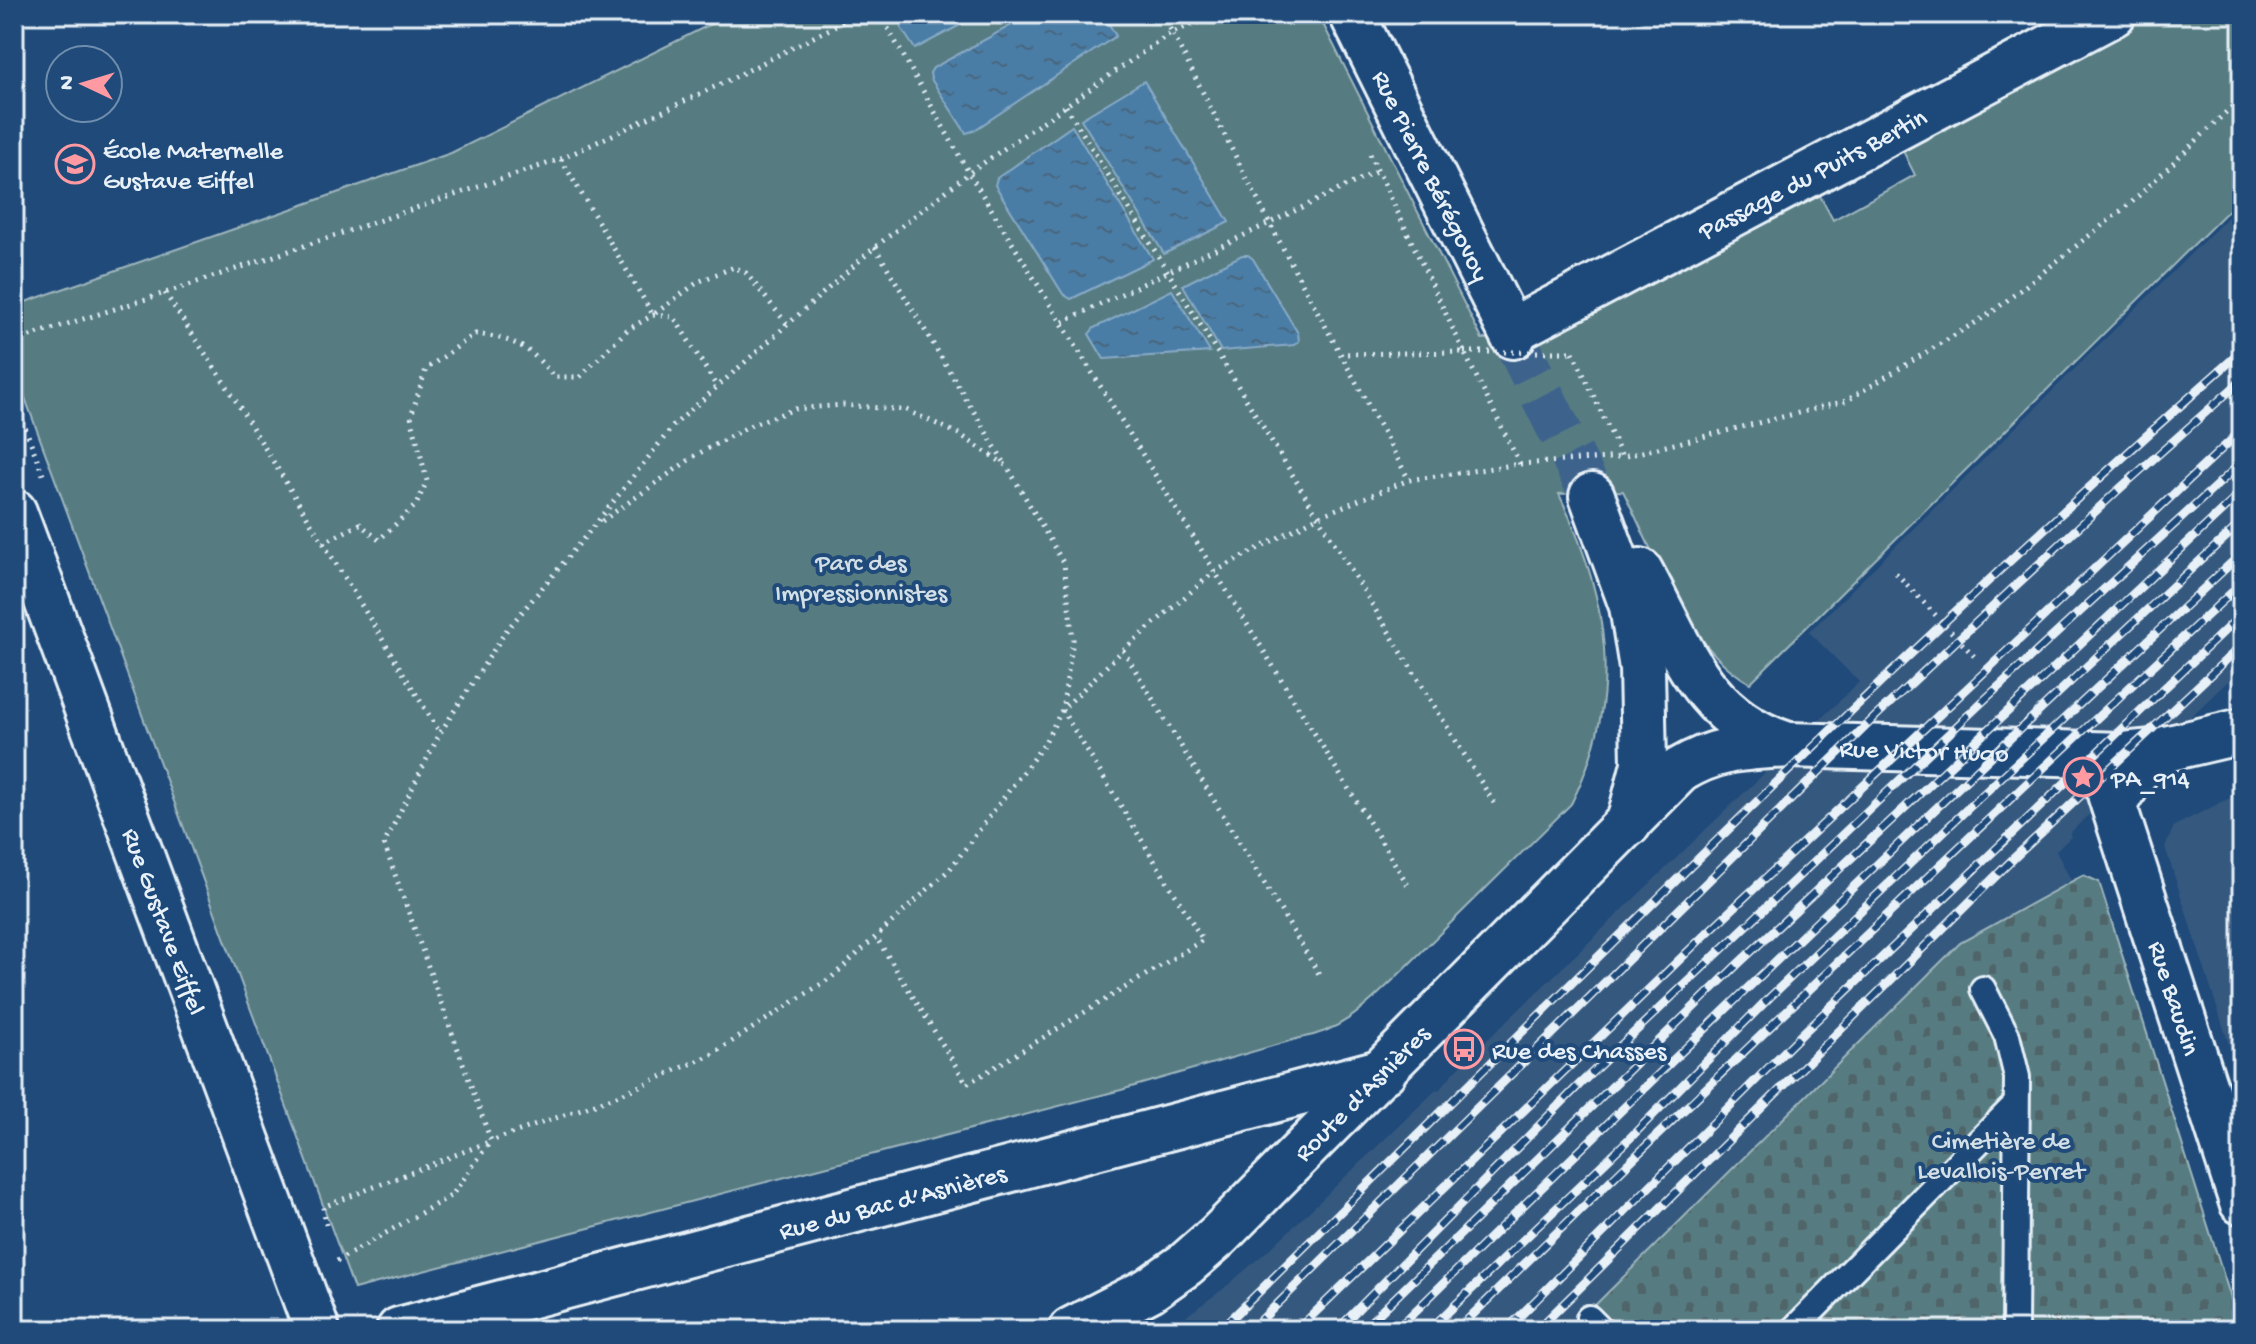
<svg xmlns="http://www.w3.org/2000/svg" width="2256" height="1344" viewBox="0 0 2256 1344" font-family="'Gochi Hand',sans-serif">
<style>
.built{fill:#34587e}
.cemetery{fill:url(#cemetery-stones);stroke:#9fb6bd;stroke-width:2}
.green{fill:#567c82;stroke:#9fb6bd;stroke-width:2}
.water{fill:url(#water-ripples);stroke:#89abc7;stroke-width:2}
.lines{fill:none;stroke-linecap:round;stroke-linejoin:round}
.minor-tunnel{stroke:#3d638d;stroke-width:44;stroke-dasharray:44 22;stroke-linecap:butt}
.service-casing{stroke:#e8f1f8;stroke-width:30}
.minor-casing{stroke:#e8f1f8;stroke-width:50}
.secondary-casing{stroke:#e8f1f8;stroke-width:50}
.path{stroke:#e8f1f8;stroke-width:5;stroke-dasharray:2 6;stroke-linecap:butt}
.service{stroke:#1f4a7a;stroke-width:24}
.minor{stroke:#1f4a7a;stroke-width:44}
.secondary{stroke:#1f4a7a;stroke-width:44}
.rail-casing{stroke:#e8f1f8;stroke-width:9}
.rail{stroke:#1f4a7a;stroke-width:6;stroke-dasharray:18;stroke-linecap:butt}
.path-bridge{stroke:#e8f1f8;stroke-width:5;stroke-dasharray:2 6;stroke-linecap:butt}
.labels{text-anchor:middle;stroke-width:8;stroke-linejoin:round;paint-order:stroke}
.poi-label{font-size:26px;fill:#e8f1f8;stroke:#1f4a7a;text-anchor:start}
.street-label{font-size:26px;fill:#e8f1f8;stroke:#1f4a7a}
.park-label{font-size:26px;fill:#d2dfe6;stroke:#1f4a7a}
</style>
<defs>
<pattern id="cemetery-stones" width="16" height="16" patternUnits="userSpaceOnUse" patternTransform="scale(2)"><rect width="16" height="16" fill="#567c82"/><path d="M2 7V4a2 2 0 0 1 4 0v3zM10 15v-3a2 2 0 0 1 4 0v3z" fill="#4f6569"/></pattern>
<pattern id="water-ripples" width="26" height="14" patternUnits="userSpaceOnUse" patternTransform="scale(2)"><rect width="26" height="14" fill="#497da6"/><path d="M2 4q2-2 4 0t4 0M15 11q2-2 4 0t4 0" fill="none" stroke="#48657d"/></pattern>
</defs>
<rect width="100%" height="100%" fill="#1f4a7a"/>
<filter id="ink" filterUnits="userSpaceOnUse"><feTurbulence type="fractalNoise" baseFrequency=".0125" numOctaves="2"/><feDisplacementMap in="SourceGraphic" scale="16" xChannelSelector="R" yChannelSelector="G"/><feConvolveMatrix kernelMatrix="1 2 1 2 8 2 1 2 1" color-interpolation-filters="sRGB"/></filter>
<g filter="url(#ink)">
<!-- built -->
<path class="built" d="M2242,203v475l-9,6 -5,-3 -158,152 1,4 -15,14 15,29 -111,63 -390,387h-403l56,-41 50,-43 164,-157 2,1 16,-19 404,-389 -50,-50z
M2242,792v293l-77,-238 9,-21z"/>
<!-- cemetery -->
<path class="cemetery" d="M2083,875l16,7 142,448h-671l390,-387z"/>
<!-- green -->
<path class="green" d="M731,14h587l164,325 63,-3 272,-146 16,30 82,-45 -15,-30 242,-131h100v183l-492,486c-62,-33 -96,-131 -127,-192l-64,3c50,105 66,203 12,310l-180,178c-28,27 -52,50 -91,56l-179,52 -767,199 -340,-921v-62l437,-153z"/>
<!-- water -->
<path class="water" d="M923,14h58l-66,35 -14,-21 2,-4z
M1032,14h71l13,22 -143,95 -7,2 -35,-54 -1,-6 3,-5z
M1144,81l85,141 -65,32 -83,-135z
M1072,126l81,133 -82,40 -8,-5 -68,-109 2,-7z
M1242,255h6l5,4 45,74 1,8 -5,4 -73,6 -38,-66z
M1172,290l38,62 -106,7 -15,-25 5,-6z"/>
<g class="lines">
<!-- minor-tunnel -->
<path class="minor-tunnel" d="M1513,336l79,160"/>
<defs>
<path id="service" d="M1983,989l24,47 10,41 -2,253
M1589,1318l12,12
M1793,1330l223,-226"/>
<g id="minor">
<path id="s1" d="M1352,14l161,322"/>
<path id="s2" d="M1511,331l602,-317"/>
<path d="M1592,496l40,110 10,62 2,96 -15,59"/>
<path id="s3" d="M14,512l303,818"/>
<path d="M1640,571c41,73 59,147 148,174"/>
<path id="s4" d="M2110,794l132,408"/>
<path id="s5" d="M399,1330l985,-259"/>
</g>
<g id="secondary">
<path d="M2114,806l18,-30 21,-24"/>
<path id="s6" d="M1071,1330l78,-40 37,-26 32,-28 462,-466c38,-23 65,-22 108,-25l335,10 30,-3 89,-21"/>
</g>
</defs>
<!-- service casing -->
<use href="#service" class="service-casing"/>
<!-- minor casing -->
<use href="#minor" class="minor-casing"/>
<!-- secondary casing -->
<use href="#secondary" class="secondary-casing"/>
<!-- path -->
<path class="path" d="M880,14l89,159 439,712
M1162,14l10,18 -203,141 -94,74 -201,178 -80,101 -88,105 -66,102 -56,111 107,297 121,-43 99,-43 121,-78 118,-108 94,-125 18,-34 61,-60 91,-78 103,-55 92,-37 111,-16 -56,-112 -123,2
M1222,14l-50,18 98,192 139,256
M1066,106l428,697
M1370,154l94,198
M561,159l92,156 45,-33 36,-15 12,6 41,51
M875,247l129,215
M165,293l63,95 212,345
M1063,322l315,-151
M14,341l151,-48 396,-134 162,-76 136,-69
M1573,352l49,105 224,-56 145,-88 141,-111 110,-105
M14,398l31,82
M602,521l94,-66 57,-31 42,-15 48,-4 63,5 53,24 48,32 57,98 9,76 -11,70 141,230 -236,144 -91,-147
M323,543l37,-19 19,16 37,-35 11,-24 -16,-65 15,-47 49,-35c40,5 54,12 79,43h26l47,-47 26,-15 21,2 43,70
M1896,573l78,83
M1123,650l196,324
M326,1225l-3,-18 168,-66
M337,1261l115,-66 38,-53"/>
<!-- service -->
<use href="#service" class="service"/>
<!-- minor -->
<use href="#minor" class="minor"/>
<!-- secondary -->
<use href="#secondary" class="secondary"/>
<defs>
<path id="rail" d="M1220,1330c337,-330 667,-668 1022,-979
M1251,1330l625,-614 240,-224 126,-112
M1297,1330l411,-398 534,-502
M1337,1330l243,-246 401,-381 261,-241
M1362,1330l376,-366 504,-472
M1396,1330c278,-273 559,-543 846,-808
M1429,1330l200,-191 141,-142 194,-185 278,-259
M1457,1330c258,-253 520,-502 785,-747
M1506,1330l297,-297 439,-419
M1537,1330l477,-472 228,-213"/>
</defs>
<!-- rail casing -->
<use href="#rail" class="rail-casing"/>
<!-- rail -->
<use href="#rail" class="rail"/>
<!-- path-bridge -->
<path class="path-bridge" d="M1464,352h109
M1520,464l102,-7"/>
</g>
</g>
<!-- icons -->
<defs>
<symbol id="school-ring" viewBox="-11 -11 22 22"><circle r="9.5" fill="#1f4a7a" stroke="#ff9aa2" stroke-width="1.5"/><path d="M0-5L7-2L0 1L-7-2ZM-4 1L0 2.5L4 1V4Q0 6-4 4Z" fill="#ff9aa2"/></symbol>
<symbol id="sight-ring" viewBox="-11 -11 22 22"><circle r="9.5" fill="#1f4a7a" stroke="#ff9aa2" stroke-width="1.5"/><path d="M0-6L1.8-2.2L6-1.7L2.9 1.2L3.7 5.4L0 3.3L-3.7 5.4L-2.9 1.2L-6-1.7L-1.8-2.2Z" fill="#ff9aa2"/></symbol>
<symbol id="bus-ring" viewBox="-11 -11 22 22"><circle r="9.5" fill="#1f4a7a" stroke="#ff9aa2" stroke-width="1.5"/><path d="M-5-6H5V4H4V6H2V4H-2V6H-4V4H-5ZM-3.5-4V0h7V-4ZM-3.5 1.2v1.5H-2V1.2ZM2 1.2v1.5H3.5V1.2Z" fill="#ff9aa2"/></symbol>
</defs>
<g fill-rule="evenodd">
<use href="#school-ring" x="53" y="142" width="44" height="44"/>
<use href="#sight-ring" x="2061" y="755" width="44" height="44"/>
<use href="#bus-ring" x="1442" y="1027" width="44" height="44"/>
</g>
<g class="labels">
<!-- poi labels -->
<g class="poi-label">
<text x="103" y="158">École Maternelle<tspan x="103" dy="30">Gustave Eiffel</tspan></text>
<text x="2111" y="786">PA_914</text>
<text x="1492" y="1058">Rue des Chasses</text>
</g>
<!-- street labels -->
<g class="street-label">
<text dy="9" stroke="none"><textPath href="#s2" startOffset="340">Passage du Puits Bertin</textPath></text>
<text dy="9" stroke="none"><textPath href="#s1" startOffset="180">Rue Pierre Bérégovoy</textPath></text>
<text dy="9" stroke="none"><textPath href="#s6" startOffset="1080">Rue Victor Hugo</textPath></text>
<text dy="9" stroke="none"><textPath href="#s3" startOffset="436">Rue Gustave Eiffel</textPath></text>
<text dy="9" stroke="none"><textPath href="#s4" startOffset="214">Rue Baudin</textPath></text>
<text dy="9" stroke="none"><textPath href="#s6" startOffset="378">Route d'Asnières</textPath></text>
<text dy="9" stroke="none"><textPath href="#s5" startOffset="510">Rue du Bac d’Asnières</textPath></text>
</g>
<!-- park labels -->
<g class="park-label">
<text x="861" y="570">Parc des<tspan x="861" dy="30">Impressionnistes</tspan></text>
<text x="2001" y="1148">Cimetière de<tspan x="2001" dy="30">Levallois-Perret</tspan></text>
</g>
</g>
<!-- margin -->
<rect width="2256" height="1344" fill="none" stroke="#1f4a7a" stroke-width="48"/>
<rect x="24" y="24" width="2208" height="1296" fill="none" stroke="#e8f1f8" stroke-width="3" filter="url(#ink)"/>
<!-- north arrow -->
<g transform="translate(84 84) rotate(274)"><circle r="38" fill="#1f4a7a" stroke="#6f8dac" stroke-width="2"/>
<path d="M0-6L14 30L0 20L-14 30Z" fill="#ff9aa2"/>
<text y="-12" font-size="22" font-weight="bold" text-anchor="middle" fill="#e8f1f8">N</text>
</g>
</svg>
